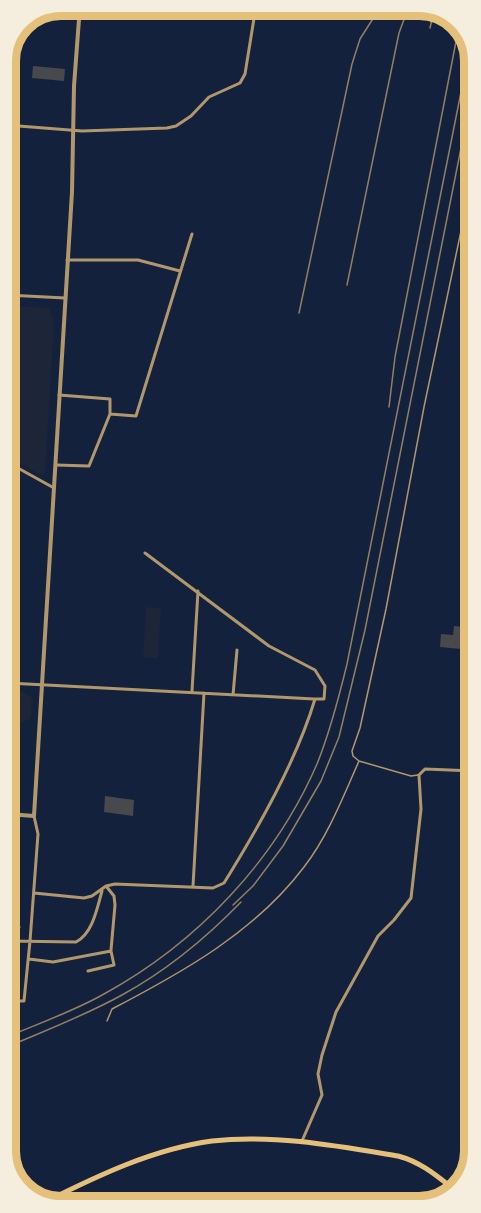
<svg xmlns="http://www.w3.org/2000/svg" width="481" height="1213" viewBox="0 0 481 1213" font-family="'IBM Plex Serif',serif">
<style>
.green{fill:#1d2539}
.building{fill:#48494c}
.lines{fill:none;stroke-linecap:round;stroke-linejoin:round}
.service{stroke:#b1986c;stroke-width:1.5}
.minor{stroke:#b1986c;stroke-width:3}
.tertiary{stroke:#b1986c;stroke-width:4}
.primary{stroke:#e5c07b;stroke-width:5}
.rail{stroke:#918062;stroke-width:1.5}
.rim{fill:none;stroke:#e5c07b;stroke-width:8}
</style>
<rect width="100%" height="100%" fill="#14213d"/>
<!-- green -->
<path class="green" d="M7,306l43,2 4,13 -9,152 -4,2 -34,-18z
M146,607l15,1 -3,50 -15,-1z
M8,691l16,1 8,6 -1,20 -8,4h-6l-3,-7 1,-8 -7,-1z"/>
<!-- building -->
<path class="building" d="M33,66l32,3 -1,12 -32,-3z
M454,626l20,2v33l-14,-1 1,-11 -21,-2 1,-13 12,1z
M105,796l29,4 -1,16 -29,-4z"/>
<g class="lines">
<!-- service -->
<path class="service" d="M418,775l-7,1 -52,-15 -6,-5 -1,-5 8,-23 26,-119 38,-202 49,-233
M107,1021l5,-12c71,-37 143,-77 192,-142 24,-31 39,-70 55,-106"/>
<!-- minor -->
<path class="minor" d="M6,125l76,6 85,-3 9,-2 15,-10 18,-19 31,-14 5,-9 11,-68
M67,260h71l42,11
M7,295l58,3
M59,395l51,4v15
M7,462l47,26
M56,465l33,1 21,-52 26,2 56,-182
M8,683l306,16
M192,691l6,-100
M233,695l4,-45
M106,886l8,10 1,9 -4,45
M193,886l11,-193
M34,893l50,5 8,-2 14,-10 9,-2 98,4 11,-5c34,-55 72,-121 91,-184h9l1,-13 -10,-16 -46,-24 -124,-93
M8,927h11
M8,941l68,1c17,-9 21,-34 26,-51
M29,959l24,3 58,-11 3,14 -26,6
M8,1001h16l6,-60 8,-107 -4,-18
M302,1141l20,-46 -4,-21 4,-19 14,-43 42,-76 16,-16 17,-22 10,-89 -2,-34 6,-6 49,2"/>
<!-- tertiary -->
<path class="tertiary" d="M8,814l26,2 38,-624 2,-106 6,-80"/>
<!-- primary -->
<path class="primary" d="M45,1202c52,-26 108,-53 167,-61 61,-7 126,5 186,15 23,6 39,20 58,35"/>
<!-- rail -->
<path class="rail" d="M430,28l4,-18
M347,285l52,-252 10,-27
M299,313l53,-249 8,-25 21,-33
M389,407l6,-50 64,-331
M233,905l20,-19 30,-40 38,-65 18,-44 26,-107 107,-537
M9,1036c31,-13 65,-25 95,-42 93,-51 171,-133 213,-230 13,-32 22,-67 30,-100l124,-622
M9,1046c38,-16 77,-31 113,-51 44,-24 84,-57 119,-93"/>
</g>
<!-- crop -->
<path d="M0 0H481V1213H0ZM61 16H419A45 45 0 0 1 464 61V1151A45 45 0 0 1 419 1196H61A45 45 0 0 1 16 1151V61A45 45 0 0 1 61 16Z" fill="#f5edde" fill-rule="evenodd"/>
<path class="rim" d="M61 16H419A45 45 0 0 1 464 61V1151A45 45 0 0 1 419 1196H61A45 45 0 0 1 16 1151V61A45 45 0 0 1 61 16Z"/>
</svg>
